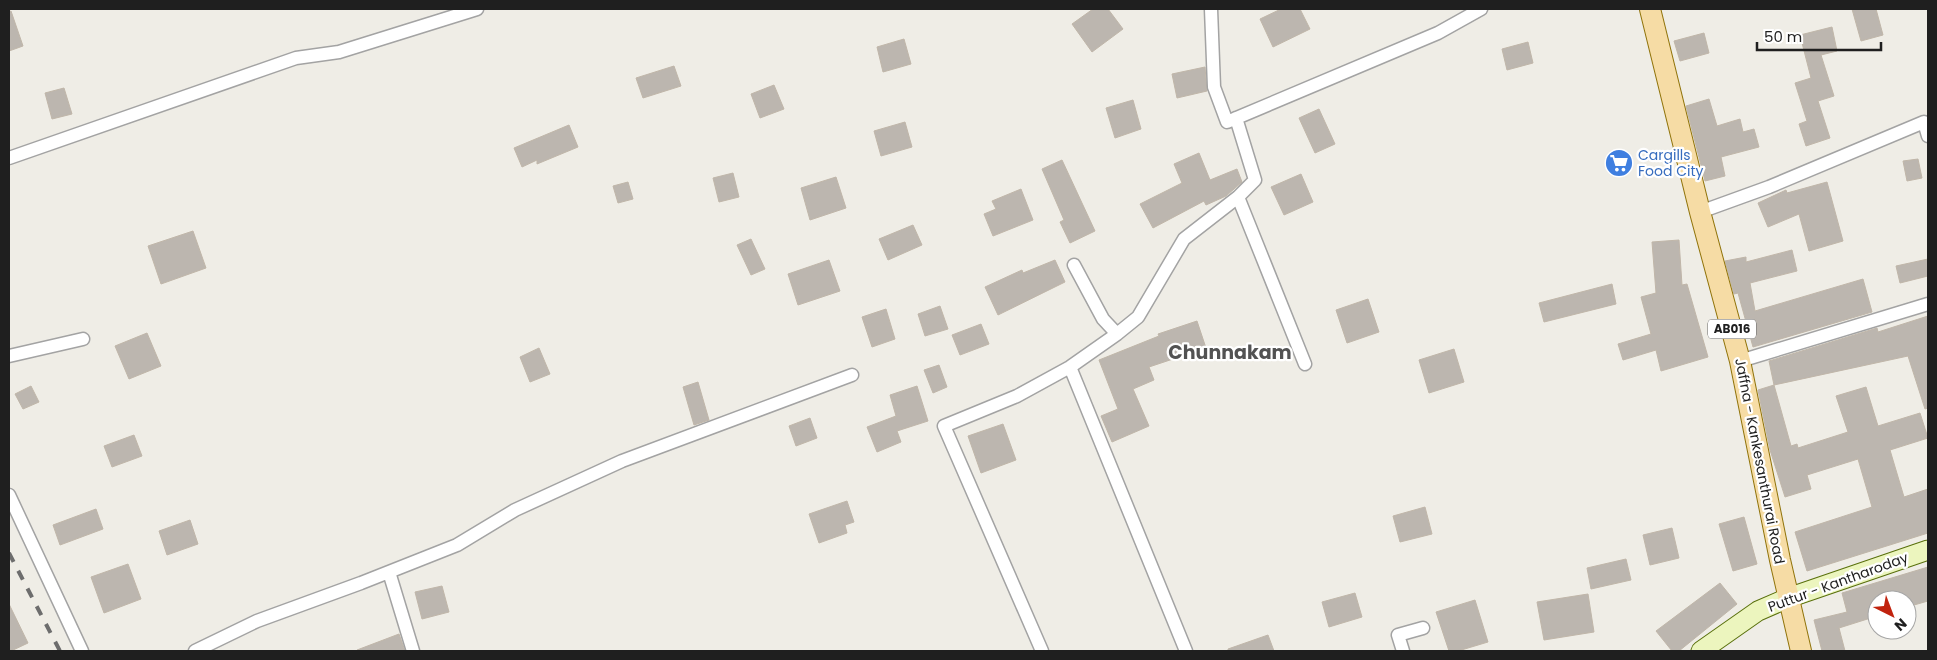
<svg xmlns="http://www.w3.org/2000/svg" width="1937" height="660" viewBox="0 0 1937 660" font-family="Poppins,sans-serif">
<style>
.building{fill:#bcb6af;stroke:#c0b6a9}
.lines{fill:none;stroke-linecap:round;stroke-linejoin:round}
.street-casing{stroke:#a3a3a3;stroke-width:15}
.secondary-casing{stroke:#59700c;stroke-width:21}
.primary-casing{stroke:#90730a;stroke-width:22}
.street{stroke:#fff;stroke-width:12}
.secondary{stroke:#ecf5be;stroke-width:19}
.primary{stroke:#f6dca5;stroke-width:20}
.rail{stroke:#6d6d6d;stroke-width:4;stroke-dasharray:10 10;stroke-linecap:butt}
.labels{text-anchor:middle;stroke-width:4.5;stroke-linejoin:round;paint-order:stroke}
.shield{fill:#fff;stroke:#626262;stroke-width:1}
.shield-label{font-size:12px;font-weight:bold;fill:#1f1f1f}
.shop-label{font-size:14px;fill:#366cbe;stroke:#fff;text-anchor:start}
.street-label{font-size:14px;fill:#1f1f1f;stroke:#fff}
.district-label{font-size:19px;font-weight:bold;fill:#525252;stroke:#fff}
</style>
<rect width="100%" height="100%" fill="#efede6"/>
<!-- building -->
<path class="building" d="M1093,9h15l15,20 -31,23 -20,-28z
M1281,9h19l10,20 -37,18 -13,-28z
M1852,9h24l7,26 -22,6z
M11,11l12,35 -14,5v-39z
M1832,27l5,24 -16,4 13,41 -16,5 12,37 -24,8 -7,-22 8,-3 -12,-38 16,-5 -11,-43z
M1704,33l5,20 -29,8 -6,-20z
M904,39l7,25 -28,8 -6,-25z
M1528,42l5,21 -26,7 -5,-21z
M674,66l7,20 -38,12 -7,-20z
M1205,67l2,24 -30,7 -5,-24z
M774,85l10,24 -24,9 -9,-24z
M64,88l8,26 -20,5 -7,-26z
M1709,99l8,27 23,-7 3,13 11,-3 5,18 -38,10 4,19 -20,5 -19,-75z
M1133,100l8,29 -26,9 -9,-30z
M1319,109l16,35 -20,9 -16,-35z
M905,122l7,25 -31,9 -7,-25z
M569,125l9,22 -41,17v-4l-15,7 -8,-19z
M1199,153l11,27 27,-11 5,13 -16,14 -20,9 -2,-4 -51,27 -13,-24 42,-21 -8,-19z
M1918,159l4,19 -15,3 -4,-20z
M1062,160l33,71 -25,12 -10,-21 4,-2 -22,-51z
M733,173l6,24 -20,5 -6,-24z
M1301,174l12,28 -29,13 -13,-28z
M836,177l10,31 -36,12 -9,-32z
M628,182l5,17 -15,4 -5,-17z
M1827,182l16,59 -34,10 -10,-37 -31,13 -10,-24 28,-13 1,3z
M1021,189l12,31 -40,16 -9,-22 12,-5 -4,-8z
M913,225l9,20 -34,15 -9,-21z
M193,231l13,37 -45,16 -13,-38z
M751,239l14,30 -14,6 -14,-30z
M1679,240l3,45 5,-1 21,73 -47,14 -5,-21 -33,10 -5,-16 33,-10 -10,-37 15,-4 -4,-51z
M1792,250l5,21 -47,12 5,28 108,-32 9,33 -119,35 -15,-54 -4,1 -9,-33 21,-4v5z
M1928,259v17l-28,7 -4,-17z
M829,260l11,31 -42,14 -10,-31z
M1055,260l10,22 -67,33 -13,-28 37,-17 1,3z
M1612,284l4,20 -72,18 -5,-19z
M1368,299l11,33 -32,11 -11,-33z
M940,306l8,23 -23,7 -7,-22z
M886,309l9,30 -23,8 -10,-30z
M1928,316v92l-3,1 -17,-53 -134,29 -5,-24 108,-33 1,4z
M1197,321l9,27 -57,19 5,13 -21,9 16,37 -37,16 -11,-26 17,-7 -19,-49 60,-24 -1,-2z
M981,324l8,20 -29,11 -8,-20z
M147,333l14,33 -32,13 -14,-33z
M539,348l11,26 -20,8 -10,-25z
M1454,349l10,33 -35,11 -10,-33z
M939,365l8,22 -14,6 -9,-23z
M698,382l11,38 -15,5 -11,-38z
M1774,385l17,61 6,-2 1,4 50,-16 -12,-36 30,-9 12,39 42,-13 8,25 -38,12 14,47 24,-8v44l-121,38 -12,-39 77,-25 -14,-48 -51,16 4,14 -26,8 -15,-47 -12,-60z
M31,386l8,16 -16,7 -8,-15z
M917,386l11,35 -31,10 4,11 -24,10 -10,-25 29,-11 -6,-21z
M810,418l7,20 -21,8 -7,-20z
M1003,424l13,36 -35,13 -13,-37z
M134,435l8,21 -30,11 -8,-21z
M847,501l7,21 -9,3 2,8 -28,10 -10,-29z
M1425,507l7,27 -32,8 -7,-26z
M96,509l7,20 -43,16 -7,-20z
M1744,517l13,47 -24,7 -14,-47z
M190,520l8,24 -31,11 -8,-24z
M1672,528l7,30 -29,7 -7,-30z
M1626,559l5,21 -40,9 -4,-21z
M128,564l13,35 -37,14 -13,-36z
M1928,567v34l-21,6v-7h-30v16l-38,12 6,23h-23l-8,-31 33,-8 -5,-19z
M1720,583l17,21 -58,47h-7l-16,-20z
M442,586l7,26 -27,7 -7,-27z
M1355,593l7,24 -33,10 -7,-25z
M1588,594l6,38 -50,8 -7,-38z
M1475,600l13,42 -30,9h-9l-13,-39z
M9,604l19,39 -17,8h-2z
M399,634l6,17h-48v-1z
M1268,635l6,16h-46v-2z"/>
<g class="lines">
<defs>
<path id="street" d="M1211,9l3,78 13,35 211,-89 43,-24
M9,158l287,-100 43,-6 138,-43
M1238,197l67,167
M1700,212l69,-25 155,-65 4,14
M1074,265l29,54 14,15
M9,356l74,-17
M1740,361l188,-57
M1070,367l116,284
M9,495l73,156
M389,572l24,79
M195,651l62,-30 104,-38 96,-38 58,-35 107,-49 230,-86
M1042,651l-98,-225 73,-30 53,-29 47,-33 21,-17 46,-78 54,-42 17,-17 -19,-62
M1403,651l-5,-16 25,-7"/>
<path id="secondary" d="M1701,651l57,-40 30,-13 140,-48"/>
<path id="primary" d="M1650,9l50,203 40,149 40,199 21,91"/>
</defs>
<!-- street casing -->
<use href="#street" class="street-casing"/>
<!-- secondary casing -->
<use href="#secondary" class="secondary-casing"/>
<!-- primary casing -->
<use href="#primary" class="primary-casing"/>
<!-- street -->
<use href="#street" class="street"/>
<!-- secondary -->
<use href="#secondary" class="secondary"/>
<!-- primary -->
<use href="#primary" class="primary"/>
<!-- rail -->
<path class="rail" d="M9,553l51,98"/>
</g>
<!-- icons -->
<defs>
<symbol id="supermarket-disc" viewBox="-11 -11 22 22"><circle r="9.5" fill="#3f7fe0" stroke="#fff"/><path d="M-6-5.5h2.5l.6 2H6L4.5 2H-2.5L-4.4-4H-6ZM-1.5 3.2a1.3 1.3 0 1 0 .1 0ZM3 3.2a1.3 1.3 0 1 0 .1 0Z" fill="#fff"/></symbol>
</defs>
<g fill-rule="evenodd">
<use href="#supermarket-disc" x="1603" y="147" width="32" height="32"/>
</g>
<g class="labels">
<!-- shield labels -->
<rect class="shield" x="1708" y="319.5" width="48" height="19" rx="4"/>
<g class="shield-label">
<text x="1732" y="333">AB016</text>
</g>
<!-- shop labels -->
<g class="shop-label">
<text x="1638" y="160">Cargills<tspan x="1638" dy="16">Food City</tspan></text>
</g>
<!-- street labels -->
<g class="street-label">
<text transform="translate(1760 461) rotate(79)" y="5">Jaffna - Kankesanthurai Road</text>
<text transform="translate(1838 582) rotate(-20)" y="5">Puttur - Kantharoday</text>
</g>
<!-- district labels -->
<g class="district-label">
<text x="1230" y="359">Chunnakam</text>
</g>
</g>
<!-- border -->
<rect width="1937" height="660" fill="none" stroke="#1f1f1f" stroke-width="20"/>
<!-- north arrow -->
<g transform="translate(1892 615) rotate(138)"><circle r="24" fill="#ffffff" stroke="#a5a5a5"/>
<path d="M0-4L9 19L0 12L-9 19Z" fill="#c1230e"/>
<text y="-8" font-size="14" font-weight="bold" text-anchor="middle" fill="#1f1f1f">N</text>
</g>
<!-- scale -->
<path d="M1757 42v8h124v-8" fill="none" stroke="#1f1f1f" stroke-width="2.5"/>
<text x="1764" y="42" font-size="15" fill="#1f1f1f" stroke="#ffffff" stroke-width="4" paint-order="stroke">50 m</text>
</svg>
